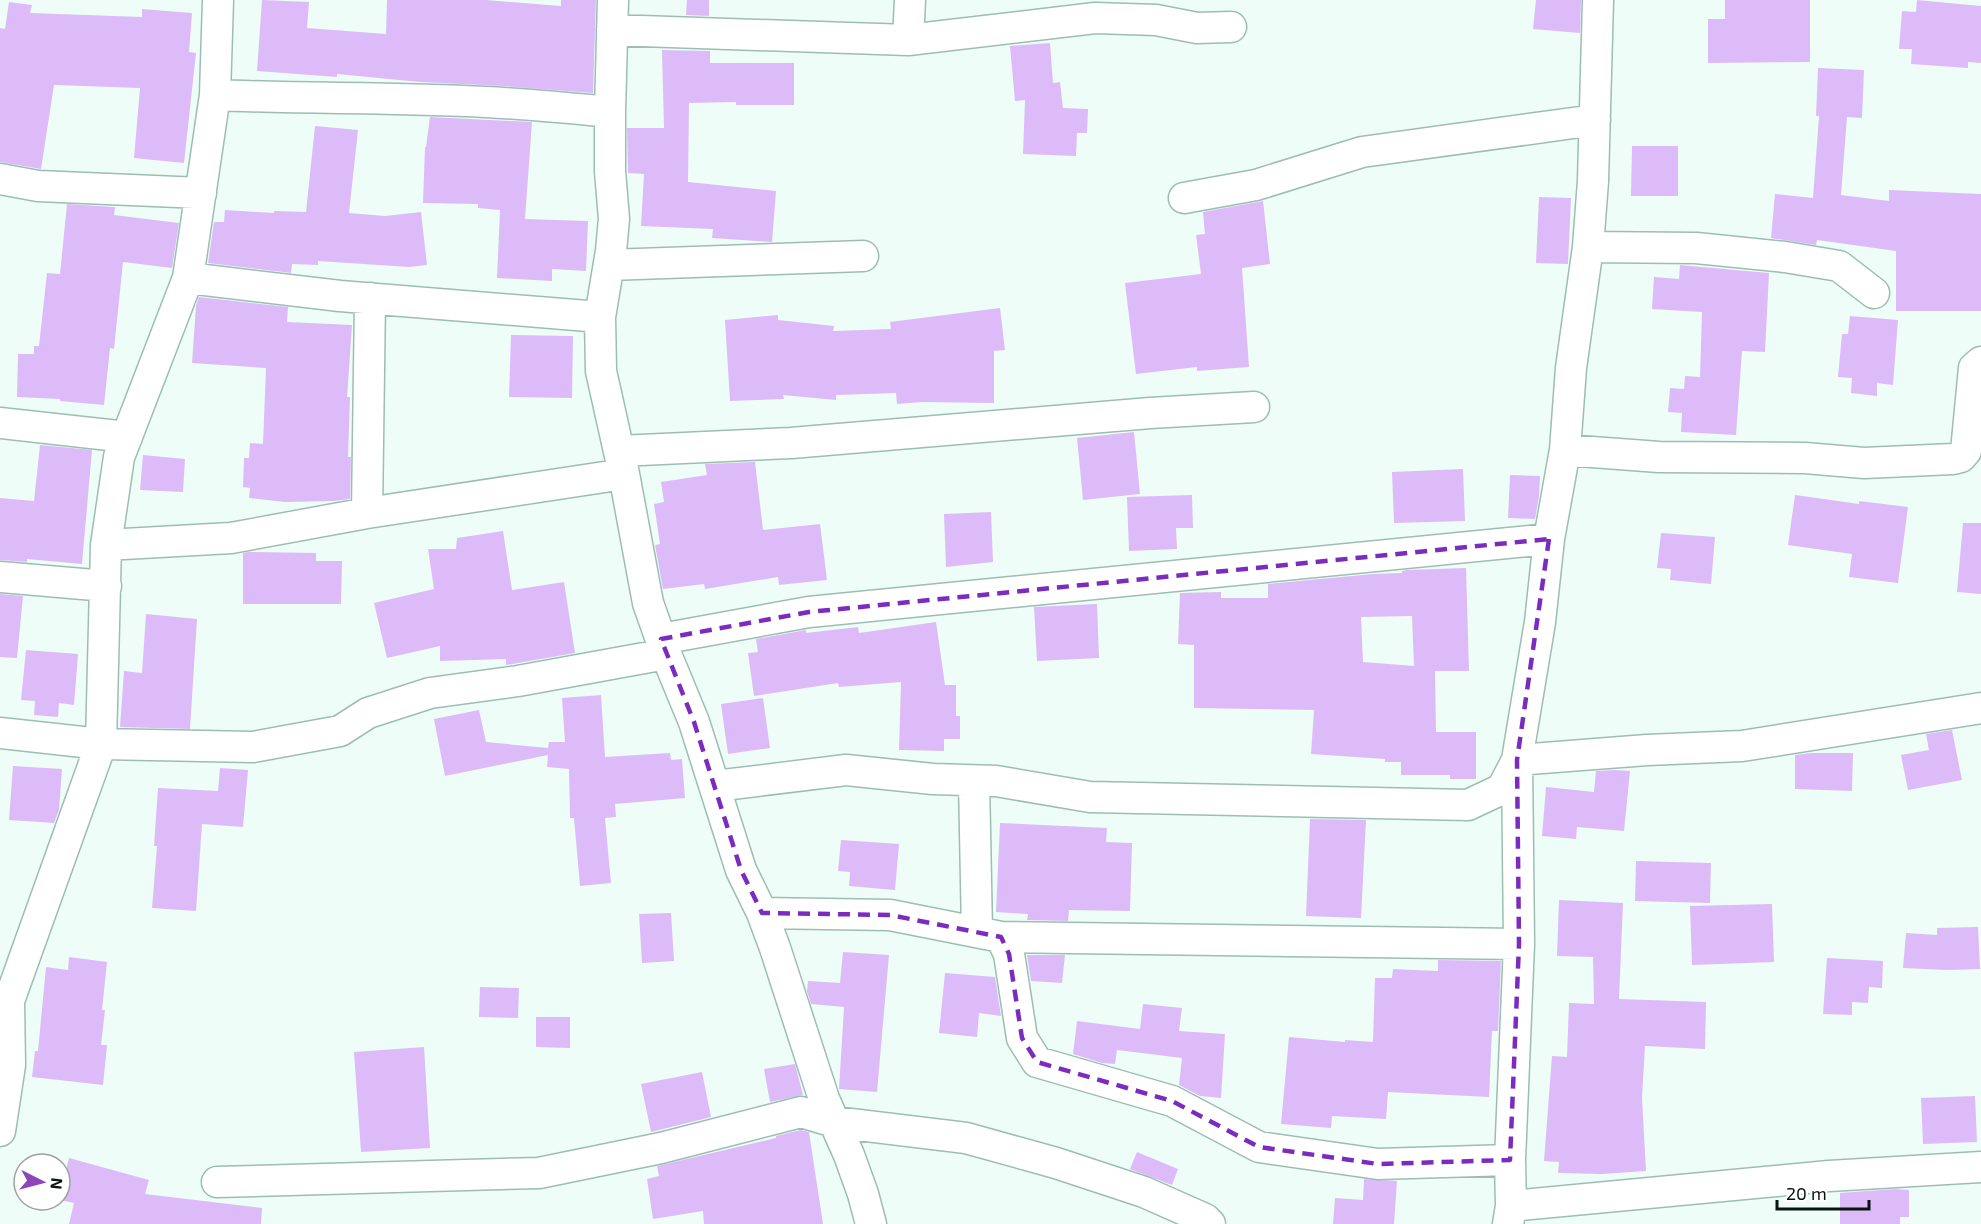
<svg xmlns="http://www.w3.org/2000/svg" width="1981" height="1224" viewBox="0 0 1981 1224" font-family="'Exo 2',sans-serif">
<style>
.building{fill:#ddbbf8;fill-rule:evenodd}
.lines{fill:none;stroke-linecap:round;stroke-linejoin:round}
.minor-casing{stroke:#9bbeb2;stroke-width:33}
.minor{stroke:#fff;stroke-width:30}
.marked{fill:none;stroke:#7b2cbf;stroke-width:4.5;stroke-dasharray:12 8;stroke-linejoin:round}
</style>
<rect width="100%" height="100%" fill="#effdf8"/>
<!-- building -->
<path class="building" d="M262,0l47,2 -2,26 79,6 1,-34h99l75,6v-6h35l-3,93 -90,-7 -83,-4 -83,-8v3l-80,-6z
M687,0h22v16l-23,-1z
M1536,0h45l-1,33 -47,-4z
M1725,0h85v62l-102,1v-44h17z
M1917,0l64,6v57l-13,-1v6l-57,-4 1,-15h-13l3,-38 14,1z
M9,2l23,3 -2,8 112,4v-8l50,4 -3,39 7,1 -12,110 -50,-5 6,-70 -86,-3 -13,84 -41,-7v-134l5,1z
M1050,43l3,40 7,-1 3,26 25,1 -1,24h-10l-1,23 -53,-2 2,-54 -10,1 -5,-55z
M662,50l48,1v12h84v42h-58v-3l-47,1 -1,79 88,9 -4,51 -60,-4 1,-9 -72,-3 3,-52 -16,-1 -1,-45h37z
M1818,68l46,2 -2,48 -15,-1 -6,78 48,6v-11l92,4v117h-85v-60l-79,-11 -1,5 -45,-7 4,-44 38,4 6,-82h-3z
M430,117l102,5 -7,97 63,2 -2,50 -34,-2v12l-55,-3 3,-68 -22,-2v-4l-55,-1 2,-56h1z
M315,126l43,4 -9,83 36,3 36,-4 6,53 -18,2 -91,-6v4l-26,-1 -1,9 -83,-10 6,-41h10l1,-12 49,3v-2l32,1z
M1632,146h46v50h-47z
M1539,197l32,1 -3,66 -32,-1z
M1263,201l7,63 -28,4 7,99 -52,4v-4l-61,7 -11,-91 76,-9 -5,-39 9,-1 -2,-22z
M67,204l48,3 -1,8 65,8 -7,45 -49,-6 -9,87 -4,-1 -6,57 -44,-4v-2l-43,-2 1,-43h16v-8h5l8,-73 13,1z
M1680,265l89,8 -4,79 -23,-1 -6,84 -55,-3 1,-19 -14,-1 2,-24 14,1 1,-13 15,1 2,-65 -50,-3 2,-32 25,2z
M199,297l89,10 -1,15 65,3 -5,72h3l-2,60h3l-1,42 -16,2 -49,1 -36,-4 1,-10 -7,-1 1,-29h5l1,-15 13,1 3,-76 -74,-5 4,-57z
M1000,308l5,42 -11,1v52l-72,-1 -25,2 -1,-11 -60,2v5l-53,-5 1,4 -54,2 -5,-81 53,-5v5l56,6 -1,5 58,-2 -1,-7z
M1850,316l48,4 -5,65 -16,-2v13l-26,-3 1,-15 -14,-1 4,-43h6z
M511,335l62,1 -1,62 -63,-1z
M1134,432l6,62 -57,6 -6,-62z
M40,445l52,5 -10,114 -55,-5v3l-27,-2v-62l34,3z
M143,455l42,4 -2,33 -43,-2z
M755,462l8,68 57,-6 7,56 -48,5 -1,-8 -73,12 -1,-5 -41,5 -8,-44 5,-1 -6,-40 10,-2 -3,-20 46,-7 -2,-11z
M1463,469l2,52 -71,2 -2,-51z
M1510,475l30,1 -1,20 -4,23 -27,-1z
M1192,495l1,33h-17l1,21 -48,2 -2,-54z
M1795,495l64,9v-3l49,6 -10,76 -49,-6 3,-23 -64,-9z
M991,512l2,50 -47,5 -2,-53z
M1963,523h18v71l-24,-2z
M503,531l9,59 52,-8 11,71 -69,12v-6l-66,2v-15l-53,12 -13,-55 60,-14 -6,-40h28l1,-11z
M1661,533l54,4 -4,47 -41,-4 1,-11 -14,-1z
M248,552l68,1v8h26l-1,43h-98v-51z
M1466,568l3,103h-34l1,61h40v47h-26v-4h-49v-13h-16v-3l-74,-5 3,-44 -120,-2v-63l-16,-1 2,-51 41,-1v6h47v-14l105,-10 29,-1v-2l5,-1zM1412,616l2,50 -51,-4 -2,-45z
M0,594l23,2 -6,62 -17,-1z
M1097,604l2,54 -62,3 -3,-54z
M146,614l51,5 -7,110 -70,-2 4,-56 18,2z
M936,622l9,63h11v31h4v23h-16v12l-45,-1 2,-68 -62,5 -1,-4 -84,13 -6,-43 10,-1 -2,-13 50,-9v3l52,-6 1,6z
M26,650l52,4 -4,51 -15,-2 -1,14 -24,-2 1,-14 -14,-1z
M601,695l4,62 65,-4 1,7 11,-1 3,39 -70,6 1,13 -11,1 6,65 -31,3 -6,-68h-4l-1,-49 -22,-2 1,-12 -103,21 -11,-57 45,-9 7,32 62,6 1,-6h16l-3,-44z
M763,698l7,50 -42,6 -7,-50z
M1952,730l10,50 -54,10 -7,-35 28,-5 -3,-16z
M1811,753h42l-1,38 -57,-2v-34z
M13,766l49,3 -3,41 -5,13 -45,-3z
M220,768l28,2 -5,57 -41,-3 -6,87 -44,-3 5,-62h-3l4,-58 60,3z
M1615,770l15,1 -6,60 -47,-4 -1,12 -34,-3 4,-49 48,5 2,-21z
M1310,819l56,1 -5,98 -55,-2z
M1000,823l107,5 -1,14 26,1 -2,68 -61,-1 -1,11 -41,-1 1,-6 -32,-2z
M841,840l58,4 -4,46 -46,-4 1,-14 -12,-1z
M1636,861l75,2 -1,40 -75,-2z
M1559,900l64,3 -4,96 87,3 -1,47 -60,-3 -3,52 4,73 -44,3 -44,-1 1,-11 -15,-1 8,-105 15,1 2,-54 25,1 -1,-47 -36,-1z
M1772,904l2,58 -82,3 -2,-59z
M671,913l3,48 -32,2 -3,-49z
M1978,927l2,42 -32,1 -45,-2 3,-35 31,2v-7z
M843,952l46,3 -12,137 -38,-3 5,-82 -33,-3 -4,-13 1,-10 32,2z
M1027,955h38l-3,28 -31,-2z
M69,957l38,5 -5,48h3l-4,35h6l-4,40 -71,-8 3,-26h3l8,-84 22,3z
M1827,958l56,3 -1,27 -13,-1 -1,16 -16,-1v13l-29,-1z
M1438,960l63,1 -3,70h-6l-3,66 -101,-5 -2,27 -54,-3 -1,12 -50,-4 8,-87 56,5v-2l28,2 2,-64h17l1,-9 45,2z
M945,973l50,4 6,39 -22,-3 -2,24 -38,-4z
M480,987l39,1 -1,30 -39,-1z
M1143,1004l39,4 -3,23 46,3 -4,64 -21,-2 -21,-11 3,-27 -65,-8 -2,14 -13,-1 -29,-9 4,-33 63,8z
M536,1017h34v31l-34,-1z
M424,1047l6,101 -69,4 -7,-100z
M795,1064l8,31 -33,7 -6,-33z
M702,1072l9,45 -60,15 -10,-48z
M1975,1096l2,46 -54,2 -2,-46z
M801,1130l8,2 14,92h-119l-1,-13 -50,8 -6,-40 12,-3 -2,-10 119,-28v-2z
M1137,1152l41,17 -6,16 -42,-16z
M69,1158l80,22 -4,14 117,14 -1,16h-192l5,-21 -14,-3v-8z
M1364,1179l33,2 -3,43h-61l2,-26 28,2z
M1895,1189l14,1v27h-9v7h-60v-31z"/>
<g class="lines">
<defs>
<path id="minor" d="M613,0l-3,112v59l4,48 -3,32 -11,66 1,54 23,103 24,129 18,51 28,68 47,148 21,43 13,35 49,151 25,56 14,39 8,30
M612,30l296,10 187,-22 61,2 41,8 34,-1
M908,40l2,-40
M215,95c90,4 181,2 271,7 41,2 83,6 124,10
M0,179l38,7 163,7
M1184,198l72,-13 106,-33 233,-32
M1588,247l108,1 89,9 54,9 35,27
M609,265l254,-9
M188,278l152,18 260,21
M0,423l127,14
M1565,450l94,7 146,1 59,5 89,-4 8,-2 5,-6 8,-83 7,-6
M619,451l172,-8 359,-30 104,-6
M367,513l3,-215
M106,545l125,-7 136,-25 257,-39
M0,577l106,9
M661,639l148,-27 740,-73
M0,733l101,11 152,3 87,-16 28,-18 62,-20 88,-12 148,-27
M974,781l3,151
M715,786l131,-16 87,9 63,2 94,16 378,8 34,-16 15,-29 130,-10 95,-4 239,-38
M762,913l128,2 111,22 8,17 13,84 15,24 135,39 87,46 119,17 132,-4
M1001,937l518,7
M0,1131l10,-66 -1,-64 92,-257 5,-199 13,-88 69,-179 27,-183 3,-95
M217,1182l322,-9 122,-25 140,-36 33,10 132,16 90,25 88,29 61,27 5,5
M1511,1206l318,-30 152,-9
M1508,1224l3,-18 -1,-46 9,-216 -2,-184 23,-138 9,-83 16,-89 6,-82 17,-121 5,-66 5,-181"/>
</defs>
<!-- minor casing -->
<use href="#minor" class="minor-casing"/>
<!-- minor -->
<use href="#minor" class="minor"/>
</g>
<!-- marked area -->
<path class="marked" d="M1549,539l-32,221 2,184 -9,216 -132,4 -119,-17 -87,-46 -135,-39 -15,-24 -13,-84 -8,-17 -111,-22 -128,-2 -21,-43 -47,-148 -33,-83 148,-27z"/>
<!-- north arrow -->
<g transform="translate(42 1182) rotate(96)"><circle r="28" fill="#ffffff" stroke="#9ca1a0" stroke-width="1.5"/>
<path d="M0-4.5L10 22L0 15L-10 22Z" fill="#8c46b9"/>
<text y="-9" font-size="16" font-weight="bold" text-anchor="middle" fill="#081511">N</text>
</g>
<!-- scale -->
<path d="M1777 1200v9h92v-9" fill="none" stroke="#081511" stroke-width="3"/>
<text x="1786" y="1200" font-size="18" fill="#081511" stroke="#ffffff" stroke-width="4.5" paint-order="stroke">20 m</text>
</svg>
